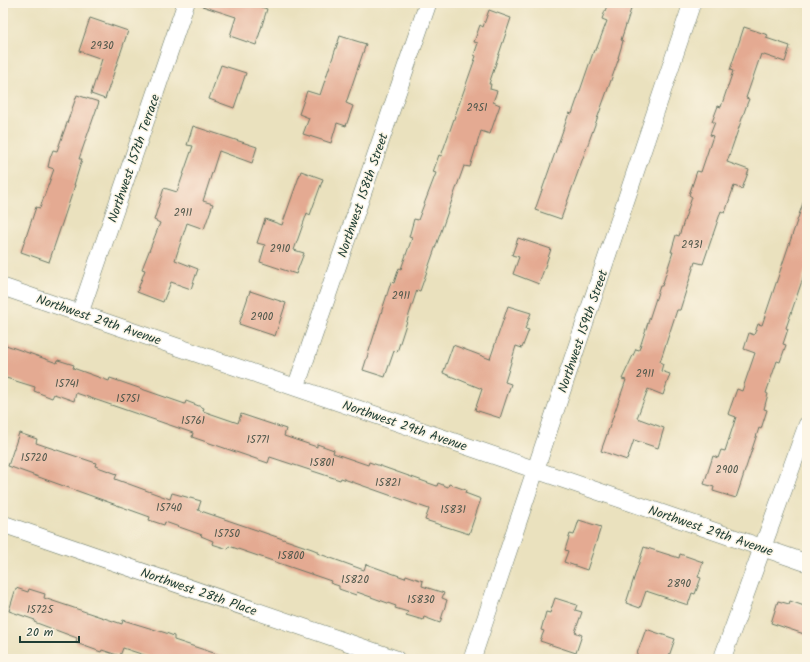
<svg xmlns="http://www.w3.org/2000/svg" width="810" height="662" viewBox="0 0 810 662" font-family="Kalam,sans-serif">
<style>
.building{fill:#e4aa92}
.lines{fill:none;stroke-linecap:round;stroke-linejoin:round}
.minor-casing{stroke:#667664;stroke-width:18}
.minor{stroke:#fff;stroke-width:17}
.labels{text-anchor:middle;stroke-width:3;stroke-linejoin:round;paint-order:stroke}
.number-label{font-size:11px;fill:#50584c}
.street-label{font-size:13px;fill:#1f3d34;stroke:#fcf5e5}
</style>
<rect width="100%" height="100%" fill="#fcf5e5"/>
<filter id="ink" filterUnits="userSpaceOnUse"><feTurbulence type="fractalNoise" baseFrequency=".025" numOctaves="2"/><feDisplacementMap in="SourceGraphic" scale="8" xChannelSelector="R" yChannelSelector="G"/><feConvolveMatrix kernelMatrix="1 2 1 2 8 2 1 2 1" color-interpolation-filters="sRGB"/></filter>
<filter id="wash" filterUnits="userSpaceOnUse"><feTurbulence type="fractalNoise" baseFrequency=".012" numOctaves="4" result="noise"/><feDisplacementMap in="SourceGraphic" scale="16" xChannelSelector="R" yChannelSelector="G"/><feGaussianBlur stdDeviation="0.9" result="paint"/><feColorMatrix in="noise" values="0 0 0 0 0 0 0 0 0 0 0 0 0 0 0 0 0 1.4 0 .05"/><feComposite in="paint" operator="in"/></filter>
<g filter="url(#wash)">
<rect width="100%" height="100%" fill="#eae1be"/>
<g id="blocks">
<!-- building -->
<path class="building" d="M203,3h46l18,6 -11,36 -26,-9 6,-19 -34,-11z
M608,3h25l-12,37 2,1 -5,17h1l-58,161 -26,-9 34,-97 3,1 22,-64h2l11,-29 -5,-2z
M489,10l22,8 -22,66h2l-1,5 7,2 -4,11 7,3 -10,29 -9,-3 -11,36 -6,-1 -44,125 -3,-1 -20,62 -3,-1 -9,26 -22,-7 28,-88 3,1 5,-15 2,1 11,-31 -3,-1 5,-18 4,1 18,-47 -3,-1 6,-17 2,1 35,-100 -2,-1 4,-12 -4,-1 6,-17 3,2z
M90,18l38,13 -23,68 -14,-5 11,-35 -23,-8z
M744,27l24,8 -2,3 24,8 -5,16 -24,-8 -15,44 3,1 -2,5 -20,58 22,8 -7,19 -8,-3 -9,27 -4,-2 -18,53 -8,-2 -15,48h-3l-17,52 3,2 -2,7 9,3 -7,21 -15,-6 -11,29 27,10 -6,20 -24,-8 -7,20 -26,-9 25,-71 -4,-1 14,-30 3,1 21,-64h2l11,-34h-2l5,-17 3,1 13,-39 -3,-2 8,-24 4,1 12,-36 -3,-1 5,-13h-3l6,-16 3,1 12,-36 -3,-1z
M340,36l26,8 -20,59 7,3 -7,20 -9,-3 -6,20 -28,-9 6,-16 -10,-4 8,-23 13,4z
M221,65l25,8 -12,35 -25,-9z
M77,95l22,7 -20,57h3l-8,26h1l-26,77 -28,-10 15,-45 4,1 14,-39 -6,-2 2,-9 3,-8 4,1z
M193,126l64,21 -5,16 -33,-12 -16,50 10,3 -9,25 -17,-6 -12,37 23,9 -7,20 -20,-7 -8,20 -26,-10 8,-22 -3,-1 18,-46 -6,-3 10,-32 13,4 16,-46 -6,-1z
M301,171l22,8 -13,36 -3,-2 -13,37 10,3 -8,21 -36,-12 5,-17 -8,-2 8,-24 17,6z
M804,200h3v66l-21,62 2,1 -5,15 3,1 -6,17 -3,-1 -11,32 2,1 -4,15 3,1 -6,19 -2,-1 -23,70 -23,-7 1,-4 -10,-3 9,-28 5,2 3,-8 4,1 11,-34 -8,-3 9,-25 5,2 13,-38 -11,-4 5,-16 5,2 4,-11 4,1z
M518,238l33,11 -12,35 -26,-10 6,-17 -7,-2z
M250,291l36,12 -11,33 -36,-12z
M508,306l23,7 -6,16 4,1 -7,18 -6,-2 -11,36 6,2 -11,34 -25,-8 7,-21 -39,-16 10,-28 37,14z
M3,344l54,19 1,-3 16,5 -1,3 36,13 1,-3 75,26 1,-3 18,7 -1,3 35,12 3,-9 45,15 -2,7 33,11v-3l17,6 -1,3 35,12 1,-3 68,24 1,-3 10,4 1,-3 17,6 -1,3 16,6 -12,35 -44,-14 4,-11 -88,-31 -1,2 -70,-23 -2,6 -76,-26 1,-4 -117,-40 -2,8 -20,-7 -2,4 -18,-7 1,-4 -32,-10z
M19,433l18,6 -1,4 60,20 -1,3 22,8 -2,5 55,20 2,-6 29,8 -3,9 114,39 5,2v2l47,17 2,-6 39,14 1,-3 17,6 -1,5 22,7 -2,5 5,2 -7,23 -16,-6 -1,3 -17,-5 2,-3 -13,-4 1,-2 -39,-14 -1,3 -17,-6v-3l-9,-3 1,-2 -102,-35 -1,3 -16,-5 1,-3 -12,-5 1,-1 -37,-13 -1,3 -15,-5 1,-3 -142,-51z
M579,520l22,7 -14,43 -23,-8 4,-11 -3,-1 5,-16 4,1z
M644,547l35,11 1,-4 23,8 -5,15 3,1 -6,16 -3,-1 -4,12 -42,-14 -6,17 -14,-5z
M16,588l12,4 1,-3 16,5 -1,4 78,26 1,-4 43,13 8,3v4l49,16v3h-67l-33,-11 -3,8 -18,-6 -1,2 -25,-9 1,-5 -43,-16 1,-2 -26,-9z
M555,598l22,7 -2,5 7,2 -7,20 7,3 -6,18 -36,-12 4,-10 -3,-1 5,-18 4,1z
M778,601l11,3 1,-3 17,6v28l-36,-12z
M646,629l29,10 -7,20h-33z"/>
</g>
</g>
<g filter="url(#ink)">
<use href="#blocks" fill-opacity="0" stroke="#667664" stroke-width="1"/>
<g class="lines">
<defs>
<path id="minor" d="M3,287l804,276
M80,313l106,-310
M296,387l132,-384
M3,524l393,135
M472,659l220,-656
M722,659l85,-234"/>
</defs>
<!-- minor casing -->
<use href="#minor" class="minor-casing"/>
<!-- minor -->
<use href="#minor" class="minor"/>
</g>
</g>
<g class="labels">
<!-- number labels -->
<g class="number-label">
<text x="102" y="49">2930</text>
<text x="477" y="111">2951</text>
<text x="183" y="216">2911</text>
<text x="692" y="248">2931</text>
<text x="280" y="252">2910</text>
<text x="401" y="299">2911</text>
<text x="262" y="320">2900</text>
<text x="645" y="377">2911</text>
<text x="67" y="387">15741</text>
<text x="128" y="402">15751</text>
<text x="193" y="424">15761</text>
<text x="258" y="443">15771</text>
<text x="34" y="461">15720</text>
<text x="322" y="466">15801</text>
<text x="727" y="473">2900</text>
<text x="388" y="486">15821</text>
<text x="169" y="511">15740</text>
<text x="453" y="513">15831</text>
<text x="227" y="537">15750</text>
<text x="291" y="559">15800</text>
<text x="355" y="583">15820</text>
<text x="679" y="587">2890</text>
<text x="421" y="603">15830</text>
<text x="40" y="613">15725</text>
</g>
<!-- street labels -->
<g class="street-label">
<text transform="translate(133 158) rotate(-71)" y="5">Northwest 157th Terrace</text>
<text transform="translate(362 195) rotate(-71)" y="5">Northwest 158th Street</text>
<text transform="translate(99 319) rotate(19)" y="5">Northwest 29th Avenue</text>
<text transform="translate(582 331) rotate(-71)" y="5">Northwest 159th Street</text>
<text transform="translate(405 425) rotate(19)" y="5">Northwest 29th Avenue</text>
<text transform="translate(711 530) rotate(19)" y="5">Northwest 29th Avenue</text>
<text transform="translate(199 591) rotate(19)" y="5">Northwest 28th Place</text>
</g>
</g>
<!-- margin -->
<rect width="810" height="662" fill="none" stroke="#fcf5e5" stroke-width="16"/>
<!-- scale -->
<path d="M20 636v6h59v-6" fill="none" stroke="#1f3d34" stroke-width="2"/>
<text x="26" y="636" font-size="12" fill="#1f3d34" stroke="#fcf5e5" stroke-width="3" paint-order="stroke">20 m</text>
</svg>
